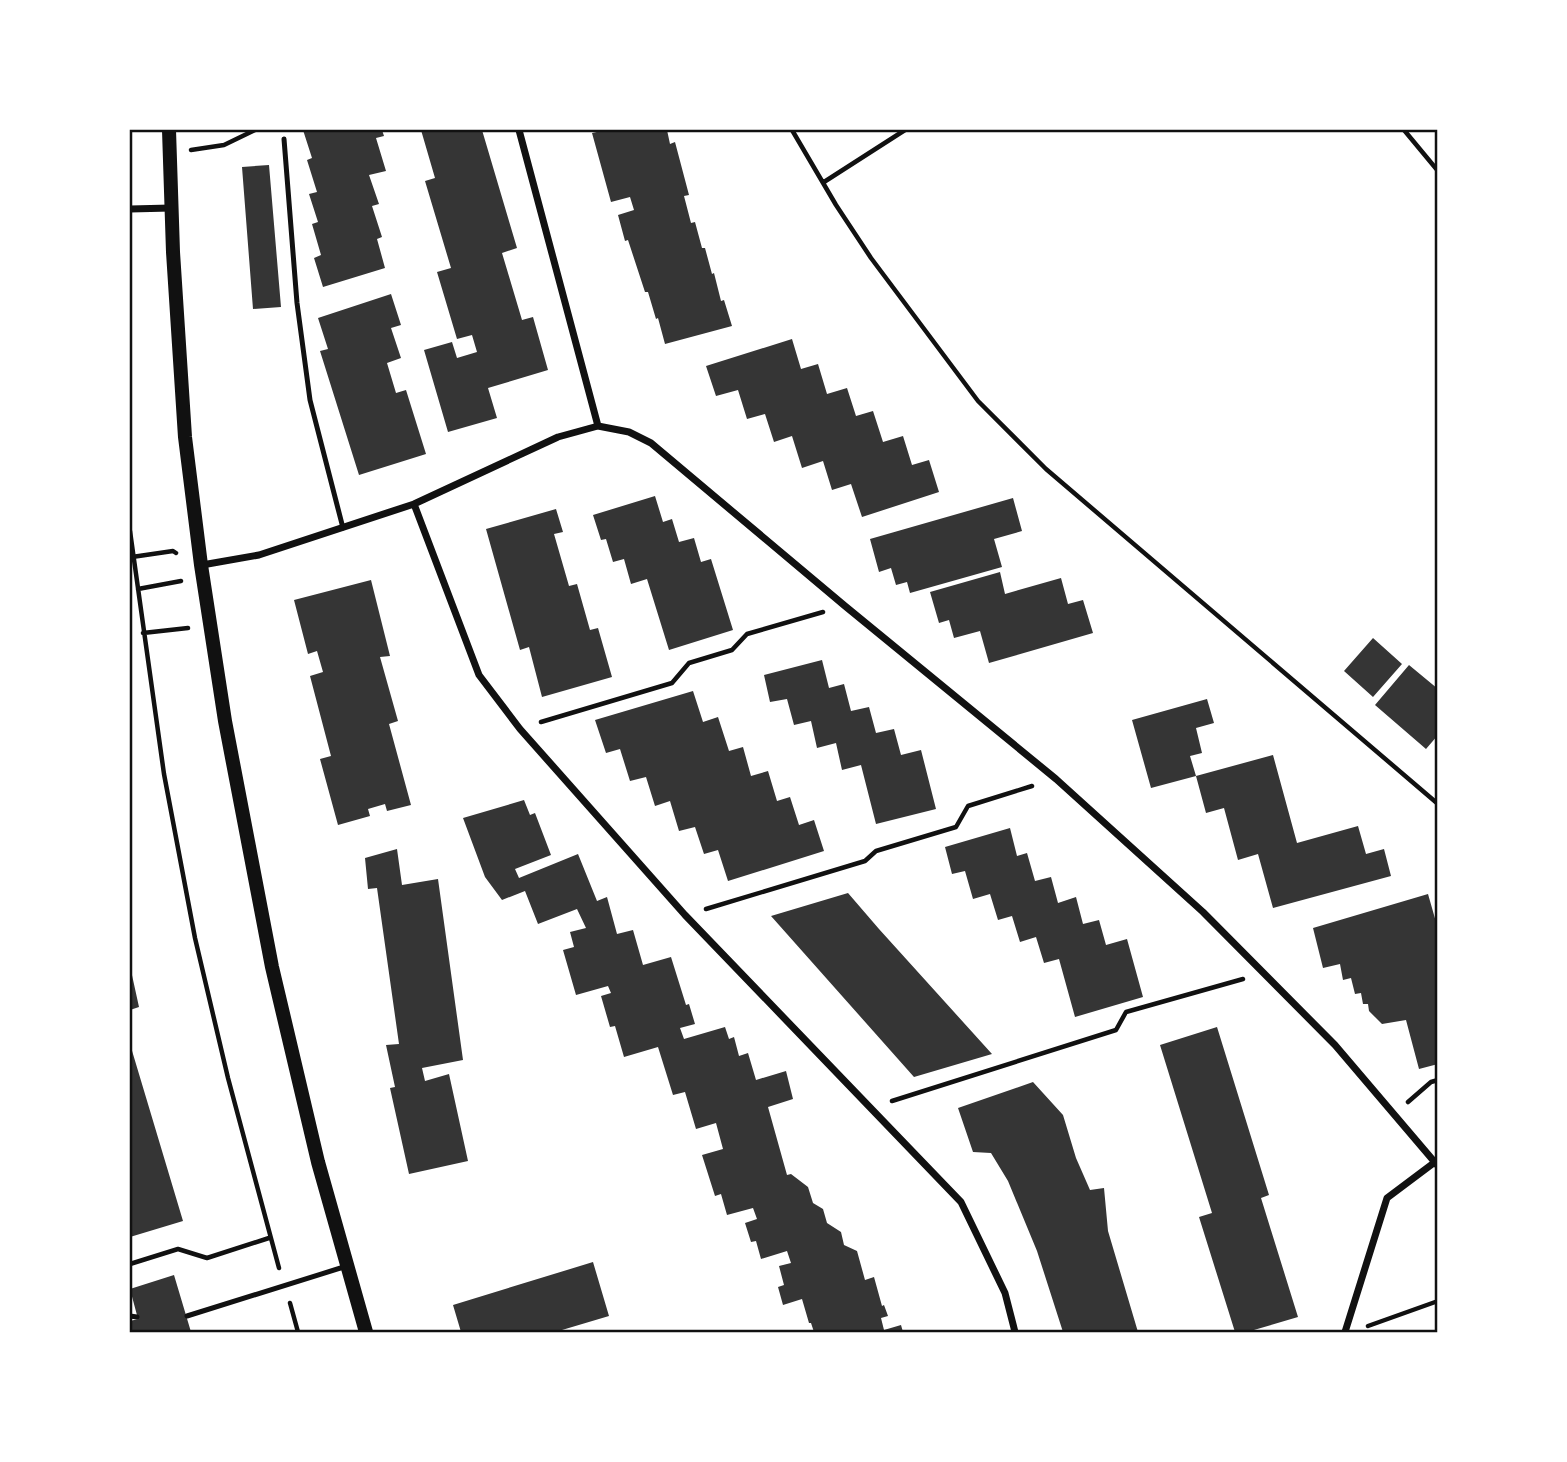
<svg xmlns="http://www.w3.org/2000/svg" width="1567" height="1462" viewBox="0 0 1567 1462" font-family="'Public Sans',sans-serif">
<style>
.building{fill:#353535}
.lines{fill:none;stroke-linecap:round;stroke-linejoin:round}
.path{stroke:#111;stroke-width:4.5}
.service{stroke:#111;stroke-width:5}
.minor{stroke:#111;stroke-width:7}
.secondary{stroke:#111;stroke-width:14}
.neatline{fill:none;stroke:#111;stroke-width:2.5}
</style>
<rect width="100%" height="100%" fill="#fff"/>
<!-- building -->
<path class="building" d="M303,130h79l2,6 -8,2 10,33 -17,4 10,29 -7,2 10,31 -5,2 8,29 -62,19 -9,-29 7,-3 -9,-31 6,-2 -9,-28 8,-2 -10,-32 5,-2z
M421,130h61l35,118 -15,5 20,67 11,-3 15,53 -60,18 9,30 -49,14 -24,-82 28,-8 5,16 20,-6 -5,-17 -15,4 -20,-67 14,-4 -26,-87 10,-3z
M606,130h61l3,14 5,-2 14,53 -5,1 7,27 4,-1 7,26h3l7,26 2,-1 7,28 3,-1 8,26 -67,18 -7,-26 -2,1 -8,-27h-3l-17,-52 -3,1 -7,-26 16,-5 -4,-13 -19,5 -19,-69z
M269,165l12,142 -28,2 -11,-142z
M391,294l10,31 -10,3 10,30 -14,5 9,30 10,-3 20,64 -67,21 -39,-124 8,-2 -10,-31z
M792,339l9,30 17,-5 9,30 20,-6 9,28 17,-5 10,31 20,-6 9,29 17,-5 10,32 -77,25 -11,-33 -19,6 -9,-29 -21,7 -10,-32 -18,6 -9,-28 -18,5 -9,-29 -22,6 -10,-30z
M655,496l8,26 9,-3 7,23 15,-4 7,24 10,-3 22,71 -64,20 -22,-71 -16,5 -7,-25 -11,3 -7,-23 -5,1 -8,-25z
M1013,498l9,33 -28,8 8,28 -92,26 -3,-11 -11,3 -5,-17 -12,4 -9,-33z
M556,509l7,23 -9,2 15,52 8,-2 13,46 8,-2 14,49 -70,20 -13,-50 -9,3 -34,-121z
M1000,572l5,22 56,-16 7,26 15,-4 10,33 -104,30 -9,-32 -26,7 -5,-18 -10,3 -9,-31z
M371,580l19,76 -10,1 18,64 -9,3 22,81 -24,6 -2,-7 -17,5 2,7 -32,9 -18,-66 11,-3 -21,-80 13,-4 -6,-21 -9,3 -14,-54z
M1373,638l29,26 -29,33 -29,-26z
M822,660l7,28 15,-4 7,27 18,-4 7,26 18,-4 7,26 20,-5 15,59 -60,15 -15,-59 -19,5 -6,-27 -19,5 -6,-27 -17,4 -7,-26 -17,3 -6,-27z
M1409,665l29,24v46l-12,14 -51,-44z
M693,691l10,31 15,-5 11,34 14,-4 8,29 17,-5 9,30 13,-4 9,28 15,-5 10,31 -96,30 -10,-31 -14,4 -9,-27 -16,4 -9,-30 -15,5 -9,-29 -16,4 -10,-32 -14,4 -11,-33z
M1207,699l7,24 -18,5 6,25 -12,3 6,20 77,-21 24,88 61,-17 8,28 18,-5 7,27 -118,32 -15,-54 -20,6 -14,-52 -18,5 -10,-37 -45,12 -19,-68z
M524,800l6,15 5,-2 16,42 -36,14 4,9 59,-24 19,47 10,-4 10,37 16,-4 10,35 28,-8 15,48 3,-1 6,20 -15,4 4,11 41,-12 4,12 5,-2 5,19 9,-3 8,27 30,-9 7,28 -25,8 19,68 4,-1 17,13 5,16 10,6 4,14 14,9 3,13 13,6 8,29 9,-3 8,29 2,-1 4,11 -7,2 3,12 17,-5 2,7h-89l-3,-9h-2l-7,-24 -19,6 -5,-18 6,-2 -5,-19 12,-3 -4,-12 -26,8 -5,-18 -5,1 -6,-19 12,-4 -4,-11 -26,7 -6,-21 -6,2 -13,-41 21,-6 -7,-26 -20,6 -11,-37 -12,3 -15,-48 -34,10 -9,-31 -5,1 -9,-31 10,-3 -3,-7 -32,9 -13,-45 11,-3 -4,-15 16,-4 -9,-19 -39,15 -13,-33 -23,9 -17,-23 -22,-59z
M1010,828l7,28 10,-3 8,28 16,-4 7,26 18,-6 7,27 16,-4 7,25 21,-6 16,58 -68,20 -16,-58 -15,4 -8,-26 -16,5 -8,-26 -14,4 -8,-26 -17,5 -8,-28 -13,3 -7,-27z
M397,849l5,36 36,-6 25,181 -41,8 3,13 24,-7 19,87 -59,13 -19,-86 5,-1 -9,-42 13,-1 -22,-156 -9,1 -3,-31z
M848,893l31,36 113,125 -78,23 -143,-161z
M1428,894l10,35v135l-19,5 -13,-49 -24,4 -13,-13 -1,-7h-5l-2,-11 -6,1 -4,-16 -8,2 -3,-16 -17,4 -10,-40z
M130,966l9,41 -9,3z
M1217,1027l52,168 -8,3 37,119 -51,15h-12l-36,-115 13,-4 -52,-168z
M130,1044l53,177 -53,16z
M1033,1082l30,33 13,43 14,32 14,-2 4,43 30,101h-75l-26,-81 -29,-70 -17,-28 -18,-1 -15,-44z
M593,1262l16,54 -47,14v2h-101l-8,-27z
M174,1275l17,57h-61v-11l8,-2 -8,-30z"/>
<g class="lines">
<!-- path -->
<path class="path" d="M792,130l44,75 35,53 107,143 68,68 392,335
M1404,130l34,41
M191,150l33,-5 31,-15
M824,182l81,-52
M130,531l34,243 31,164 33,140 51,190
M132,557l41,-6 3,2
M138,589l43,-8
M143,633l45,-5
M541,722l131,-39 17,-20 43,-13 15,-16 76,-22
M706,909l159,-48 11,-10 80,-24 12,-21 64,-20
M892,1101l224,-71 10,-18 117,-33
M1408,1102l23,-20 7,-2
M130,1264l48,-15 29,9 62,-20
M290,1303l8,29
M1368,1326l70,-25"/>
<!-- service -->
<path class="service" d="M284,139l13,164 13,97 33,128
M130,1316l7,1
M187,1316l160,-50"/>
<!-- minor -->
<path class="minor" d="M519,130l79,296
M130,209l41,-1
M414,504l65,171 41,54 165,186 276,287 44,91 10,39
M202,565l57,-10 155,-51 144,-67 40,-11 31,6 22,11 194,163 211,173 147,133 132,133 103,121
M1345,1332l42,-134 48,-36"/>
<!-- secondary -->
<path class="secondary" d="M169,130l4,122 12,185 16,128 24,156 47,246 46,195 48,170"/>
</g>
<!-- border -->
<rect width="1567" height="1462" fill="none" stroke="#ffffff" stroke-width="262"/>
<rect x="131" y="131" width="1305" height="1200" class="neatline"/>
</svg>
